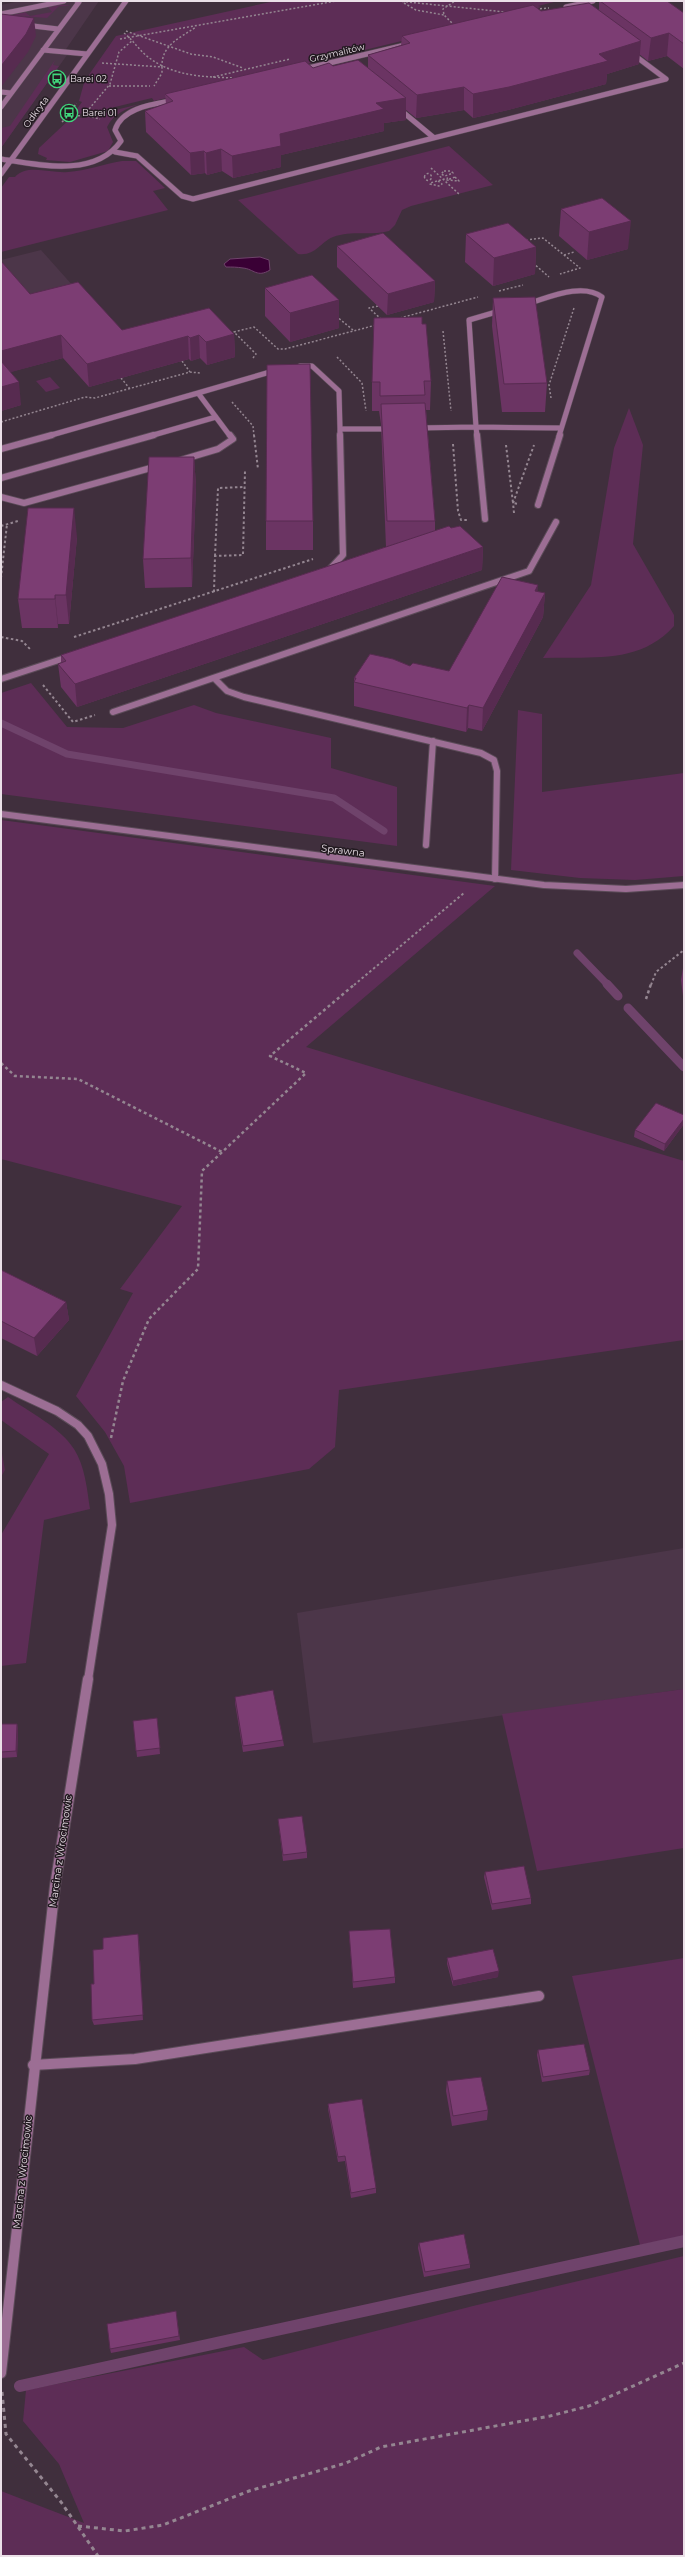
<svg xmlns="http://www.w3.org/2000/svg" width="685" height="2557" viewBox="0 0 685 2557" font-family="Montserrat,sans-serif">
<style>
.built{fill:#4c3649}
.green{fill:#5d2d56}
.water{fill:#3a0035;stroke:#6f436b}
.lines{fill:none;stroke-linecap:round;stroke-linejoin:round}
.stream-far2{stroke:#6f436b;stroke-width:7}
.stream-far1{stroke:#6f436b;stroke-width:9}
.stream{stroke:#6f436b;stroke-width:12}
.lane-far2-casing{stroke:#5b4b58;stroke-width:6}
.lane-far1-casing{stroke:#5b4b58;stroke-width:8}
.lane-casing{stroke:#5b4b58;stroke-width:12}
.street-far3-casing{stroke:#5b4b58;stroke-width:6}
.street-far2-casing{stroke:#5b4b58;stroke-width:8}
.street-far1-casing{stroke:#5b4b58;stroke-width:10}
.street-casing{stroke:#5b4b58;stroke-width:12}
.path-far3{stroke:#948691;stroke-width:1.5;stroke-dasharray:2 2;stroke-linecap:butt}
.path-far2{stroke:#948691;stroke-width:2;stroke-dasharray:2.5 2.5;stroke-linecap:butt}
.path-far1{stroke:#948691;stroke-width:2.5;stroke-dasharray:3 3;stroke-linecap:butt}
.path{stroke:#948691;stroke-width:3;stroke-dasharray:4 4;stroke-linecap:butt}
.lane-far2{stroke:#9c6e94;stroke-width:5}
.lane-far1{stroke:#9c6e94;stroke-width:6}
.lane{stroke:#9c6e94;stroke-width:10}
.street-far3{stroke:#9c6e94;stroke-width:5}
.street-far2{stroke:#9c6e94;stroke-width:6}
.street-far1{stroke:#9c6e94;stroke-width:8}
.street{stroke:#9c6e94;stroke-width:10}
.wall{fill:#6b3463}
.shaded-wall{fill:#572b50}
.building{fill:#7c3d73;stroke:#572b50}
.labels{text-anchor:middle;stroke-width:3;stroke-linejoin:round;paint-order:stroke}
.far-street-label{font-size:9px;fill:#ebe0e8;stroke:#221a20}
.far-poi-label{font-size:9px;fill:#ebe0e8;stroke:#221a20;text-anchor:start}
.street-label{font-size:10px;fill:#ebe0e8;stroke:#221a20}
</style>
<rect width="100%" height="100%" fill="#402f3d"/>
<!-- built -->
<path class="built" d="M20,1h79l-37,54h5l-66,93v-143z
M41,250l33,37 -73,19v-46z
M684,1548v141l-371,54 -16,-130z"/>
<!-- green -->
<path class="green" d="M275,1h283l-20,5 4,1 -388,94 -2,-3 -66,16 -12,-1 8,-11 -3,-1 5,-18 6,-3 -4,-1 30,-43z
M60,4l10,2h-11l-12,12 -26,-2 -4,5 -14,-4 22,-5 5,4 22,-4 -4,-5z
M55,60l-2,5 6,1 -58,82v-20l9,-2z
M140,104c-14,5 -26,9 -33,23l6,15 -5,9 -38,11 -24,-2 1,-2 -9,-4 1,-6 33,-31 11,1z
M449,146l44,39 -82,21 -9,4 -7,15 -6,6c-19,5 -37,-1 -56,6 -14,6 -17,19 -35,17l-60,-54z
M122,161h14l29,27 -12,3 15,19 -167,42v-64l8,-11h6c12,-14 37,-3 53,-5 18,-1 36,-8 54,-11z
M50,377l10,11 -14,4 -10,-11z
M629,408l14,37 -10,99 41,71v11c-35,39 -82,30 -131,32l48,-73 23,-137z
M31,683l36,44 56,1 71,-23 22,8 115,25v30l66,19v59l-396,-52v-101z
M518,710l24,4v78l142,-19v103l-49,4 -55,-2 -69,-8z
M1,820l494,66 -189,161 378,114v179l-345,50 -4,57 -26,22 -179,34 -6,-37 -19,-34 -29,-36 57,-103 -13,-4 62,-83 -181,-47z
M8,1397c21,15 52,30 66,52 11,17 13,40 16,60l-46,11 -18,143 -25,3v-131l48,-81 -48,-34v-18z
M684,1689v159l-147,23 -35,-157z
M684,1958v278l-44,9 -68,-269z
M684,2256v300h-683v-65l83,32 -25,-59 -36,-43 3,-31 218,-43 19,13 210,-54z"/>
<!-- water -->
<path class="water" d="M260,257l9,3 1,10c-13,8 -16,-1 -27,-2 -6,-1 -11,-1 -17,-1l-2,-3 6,-5z"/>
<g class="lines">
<!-- stream-far2 -->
<path class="stream-far2" d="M1,723l66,31 267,44 50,33
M577,953l31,32"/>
<!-- stream-far1 -->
<path class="stream-far1" d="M607,984l11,12
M628,1008l56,59"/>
<!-- stream -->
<path class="stream" d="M20,2386l664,-145"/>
<defs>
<path id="lane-far2" d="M1,14l63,-13
M25,25l33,4
M43,50l44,4
M630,52l36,27
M1,92l10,1
M1,107l78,-105 -2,-1
M398,108l35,29
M115,152l22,4 45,40 11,3 473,-120
M526,304c22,-6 56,-22 76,-7l-43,139
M300,366h12l27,25 1,38h52
M417,428l59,-1 -7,-107 34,-10
M340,429v7
M48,436l150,-43
M150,436l66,-19
M230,436l-32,-43 79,-23
M477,436l-1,-9 85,1"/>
<path id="lane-far1" d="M477,435l8,84
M1,449l51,-14
M181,460l37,-11 15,-10 -3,-4
M1,478l153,-43
M1,497l23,6 134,-37
M538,505l22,-70
M327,572l16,-17 -3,-120
M1,679l70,-23
M215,679l12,12 17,6 237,56 13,7 3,11 -2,108
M113,712l416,-141 27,-49
M426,845l7,-104"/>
<path id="lane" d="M33,2065l102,-6 404,-63"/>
<path id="street-far3" d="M566,7l27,-6
M304,69l101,-24
M1,159c38,6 94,19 120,-18l-6,-11c7,-23 40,-26 61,-30
M1,174l125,-173"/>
<path id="street-far2" d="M1,814l543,71 82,4 58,-4"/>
<path id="street-far1" d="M1,1385l56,26 21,14 10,11 14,28 7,30 3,31 -24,155"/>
<path id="street" d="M1,2373l54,-487 33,-207"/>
</defs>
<!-- lane-far2 casing -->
<use href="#lane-far2" class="lane-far2-casing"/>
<!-- lane-far1 casing -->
<use href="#lane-far1" class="lane-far1-casing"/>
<!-- lane casing -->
<use href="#lane" class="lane-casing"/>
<!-- street-far3 casing -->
<use href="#street-far3" class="street-far3-casing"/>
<!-- street-far2 casing -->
<use href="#street-far2" class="street-far2-casing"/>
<!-- street-far1 casing -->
<use href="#street-far1" class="street-far1-casing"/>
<!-- street casing -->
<use href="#street" class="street-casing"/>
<!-- path-far3 -->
<path class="path-far3" d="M398,1l107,11
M404,3l12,7 28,5
M536,9l13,-1
M450,26l2,-3 -8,-8 -1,-6 12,-8
M126,31l65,23 22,3 30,11
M124,33c9,7 15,17 24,24 26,20 58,20 89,21
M120,39l216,-38
M102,63l60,4v6l-8,13
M162,67c-1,-22 18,-29 34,-40
M213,77l77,-18
M109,86h41
M70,115l12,1 23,-5
M84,115l26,-31 9,-32 14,-12
M88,116l12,3
M62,122l8,-7 6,-12
M431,168l29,27
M444,171h7l2,2 -8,3 -4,-2z
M424.5 177a3.5 3.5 0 1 1 7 0a3.5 3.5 0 1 1-7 0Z
M455,177l4,4 -12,-1z
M438,181l4,3 -3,2 -9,-2v-1l18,-5
M526,240l17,-2 37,30 -20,6
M564,255l10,-3
M533,263l16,14
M499,291l24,-6
M378,306l-9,2 12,11
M336,316l17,14
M400,318l78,-21
M443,331l8,80
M337,357l25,26 4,28
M253,358l3,-4 -22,-22 20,-5 24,22h7l91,-24
M182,361l8,11
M121,378l9,11
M551,398l-2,-13 25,-77
M232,402l21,24 1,10
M1,422l84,-25 10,1 95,-26 10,1"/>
<!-- path-far2 -->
<path class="path-far2" d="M254,435l4,34
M453,444l5,67 3,9h6
M506,445l7,58 6,1
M514,513l-1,-10 21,-58
M1,526l17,-5
M215,556l3,-68 26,-1
M1,578l6,-54
M214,592l1,-36 28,-1 2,-85
M1,637l21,4 8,8
M74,637l239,-78
M43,685l30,37 22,-7
M354,985l110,-92
M651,985l5,-13 28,-22"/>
<!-- path-far1 -->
<path class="path-far1" d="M646,999l5,-15
M1,1063l14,13 63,3 144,73
M111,1438l12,-57 26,-62 49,-50 4,-98 104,-98 -36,-17 85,-72"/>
<!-- path -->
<path class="path" d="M2,2392l4,42 55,68 37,54
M78,2526l47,5 38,-6 86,-34 97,-28 35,-16 169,-31 39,-10 95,-43"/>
<!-- lane-far2 -->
<use href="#lane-far2" class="lane-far2"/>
<!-- lane-far1 -->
<use href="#lane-far1" class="lane-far1"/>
<!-- lane -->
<use href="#lane" class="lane"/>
<!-- street-far3 -->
<use href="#street-far3" class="street-far3"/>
<!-- street-far2 -->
<use href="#street-far2" class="street-far2"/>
<!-- street-far1 -->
<use href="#street-far1" class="street-far1"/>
<!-- street -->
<use href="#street" class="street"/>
</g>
<!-- wall -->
<path class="wall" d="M599,1l85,12v56l-17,-13 -19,5 -9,-7v10l-32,10 -1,10 -98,26 -35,8 -9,-8 -48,8 -10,-8v10l-22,3v8l-103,24v12l-48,11 -11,-7 -15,4 -2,-2 -14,2 -45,-43 -1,-21 21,-7 -1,-10 148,-26 20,-2 35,2v-13l33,-10 1,-9 139,-25 58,-1z
M561,209l67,40 -41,11 -28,-24z
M466,234l70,13 -1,27 -42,12 -28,-24z
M337,246l98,35 -1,21 -47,13 -50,-48z
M1,261l29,33 92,36 112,4 1,23 -28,8 -7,-7 -9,3 -2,-2 -100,28 -26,-29 -53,14 11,33 -20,6z
M265,288l74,40 -49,14 -25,-26z
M493,298l54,85 -2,29h-43l-10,-86z
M422,324l9,57 -1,29h-4l9,111v10l16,-3 32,19 -1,23 -405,137 -16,-20 -3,-23 3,-1v-8l325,-108 -5,-123 -2,-13h-7v-29z
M194,457l2,29 -4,101 -47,1 -2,-29z
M266,521h47v29h-47z
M77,537l-8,87h-11v4h-36l-4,-29z
M538,592l7,1 -2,24 -61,114 -14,-3 -2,4 -112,-26v-28l56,-12 39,5z
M684,962v42l-3,-24z
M684,1115v9l-20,27 -30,-14 1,-7z
M1,1270l65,32 3,18 -32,36 -36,-18z
M235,1697l48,43 1,6 -41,6 -8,-49z
M157,1718l3,36 -23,3 -4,-36z
M1,1724h16l1,6 -1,27 -16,1z
M278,1819l29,33v6l-24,3z
M485,1872l46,26v6l-39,6 -8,-33z
M349,1931l46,46v6l-42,5z
M139,1940l4,80 -49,5 -2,-5 2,-36 9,-35z
M447,1958l51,19 -45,9 -6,-22z
M538,2050l52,20 -1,5 -47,7 -5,-27z
M447,2081l41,29 -1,10 -35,6 -6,-35z
M328,2104l48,84v5l-25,5 -6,-37 -7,1 -10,-53z
M419,2243l51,21v4l-46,9 -6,-29z
M176,2311l4,29 -69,13 -1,-4z"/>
<!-- shaded-wall -->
<path class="shaded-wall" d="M34,18l2,18 -8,16 -27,35v-21z
M669,33l-2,23 -19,5 3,-23z
M641,41l-2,23 -32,10 -1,10 -98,26 -35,8v-24z
M464,87v23l-48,8 1,-23z
M406,98v22l-22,3v8l-103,24v12l-48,11 -1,-22 48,-22 96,-31z
M221,149l1,22 -15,4 -1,-22z
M204,151l1,22 -14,2 -1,-22z
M631,221l-3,28 -41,11 2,-28z
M536,247l-1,27 -42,12 1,-28z
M435,281l-1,21 -47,13 1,-21z
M339,300v28l-49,14v-29z
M234,334l1,23 -28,8 -1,-23z
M61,335l2,23 -59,16 -3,4v-27z
M199,335l1,23 -9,3 -1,-23z
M188,336l1,23 -100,28 -2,-23z
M19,382l2,23 -20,6v-24z
M194,457l2,29 -4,101 -1,-29z
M74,508l3,29 -8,87 -3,-29z
M483,547l-1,23 -405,137 -2,-23z
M538,585l-1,23 8,-15 -2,24 -61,114 1,-23z
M55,595l3,29v4l-3,-29z
M469,705l-1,23 -2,4 1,-24z
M684,1119v5l-20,27 1,-7z
M66,1302l3,18 -32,36 -3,-18z
M1,1448l4,22 -4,7z
M17,1724l1,6 -1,27 -1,-6z
M138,1934l1,6 4,80v-5z
M499,1971l-1,6 -45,9v-5z"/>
<!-- building -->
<path class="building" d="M600,1h67l17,12v31l-15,-11 -18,5z
M589,3l52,38 -42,13 9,7 -99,26 -36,7 -9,-7 -47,8 -49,-40 42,-12 -8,-7 131,-31 8,6z
M1,14l33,4 -8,16 -25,32z
M358,60l48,38 -30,5 8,6 -104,25 1,12 -49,10 -11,-7 -15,4 -2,-2 -14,2 -45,-42 28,-10 -8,-7 140,-33 8,7 16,-5 4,3z
M602,198l29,23 -42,11 -28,-23z
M508,223l28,24 -42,11 -28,-24z
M383,233l52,48 -47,13 -51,-48z
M1,261l29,33 48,-12 44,48 87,-22 25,26 -28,8 -7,-7 -9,3 -2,-2 -101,28 -26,-29 -60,16z
M312,275l27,25 -49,13 -25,-25z
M535,297l12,86 -43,1 -11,-86z
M422,317v7h4l5,57h-7l1,14 -45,1v-14h-8l2,-64z
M1,361l18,21 -18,5z
M310,364l3,157h-47l1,-156z
M425,403l10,118h-48l-6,-117z
M149,457h45l-3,101 -48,1z
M28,508h46l-8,87h-11v4h-37z
M449,526l2,2 9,-2 23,21 -408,137 -17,-20 8,-3 -5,-6z
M502,577l36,8 -3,6 10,2 -62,115 -14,-3 -2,3 -113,-26 2,-4h-2l16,-24 23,5 17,7 3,-3 36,8z
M656,1103l28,12v4l-19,25 -30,-14z
M1,1270l65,32 -32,36 -33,-17z
M273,1690l10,50 -40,6 -8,-49z
M157,1718l3,30 -24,3 -3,-30z
M1,1724h16l-1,27 -15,1z
M302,1816l5,36 -24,3 -5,-36z
M524,1866l7,32 -39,6 -7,-32z
M390,1929l5,48 -42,5 -4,-51z
M138,1934l5,81 -51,5 -1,-36h3l-1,-34 10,-1v-11z
M493,1949l6,22 -46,10 -6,-23z
M584,2044l6,26 -47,7 -5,-27z
M481,2077l7,33 -35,6 -6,-35z
M362,2099l14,89 -25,5 -6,-37 -7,1 -10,-53z
M464,2234l6,30 -45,8 -6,-29z
M176,2311l3,25 -69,13 -3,-25z"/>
<!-- icons -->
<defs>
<symbol id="bus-ring" viewBox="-11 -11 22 22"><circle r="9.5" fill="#221a20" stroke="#40d77c" stroke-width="1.5"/><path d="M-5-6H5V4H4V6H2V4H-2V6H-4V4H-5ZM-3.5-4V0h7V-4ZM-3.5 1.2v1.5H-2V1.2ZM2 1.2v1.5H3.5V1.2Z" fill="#40d77c"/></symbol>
</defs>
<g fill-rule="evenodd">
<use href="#bus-ring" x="47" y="69" width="20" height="20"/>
<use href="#bus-ring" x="59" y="103" width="20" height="20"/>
</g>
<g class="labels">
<!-- far-street labels -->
<g class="far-street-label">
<text transform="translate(337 53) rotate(-13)" y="3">Grzymalitów</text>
<text transform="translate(36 112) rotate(-54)" y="3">Odkryta</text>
</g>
<!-- far-poi labels -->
<g class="far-poi-label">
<text x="70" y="82">Barei 02</text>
<text x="82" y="116">Barei 01</text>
</g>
<!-- street labels -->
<g class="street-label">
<text transform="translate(343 850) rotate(7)" y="4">Sprawna</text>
<text transform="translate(60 1851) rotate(-82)" y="4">Marcina z Wrocimowic</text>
<text transform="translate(22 2172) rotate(-84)" y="4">Marcina z Wrocimowic</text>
</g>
</g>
<!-- border -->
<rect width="685" height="2557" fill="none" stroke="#ebe0e8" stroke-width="4"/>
</svg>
